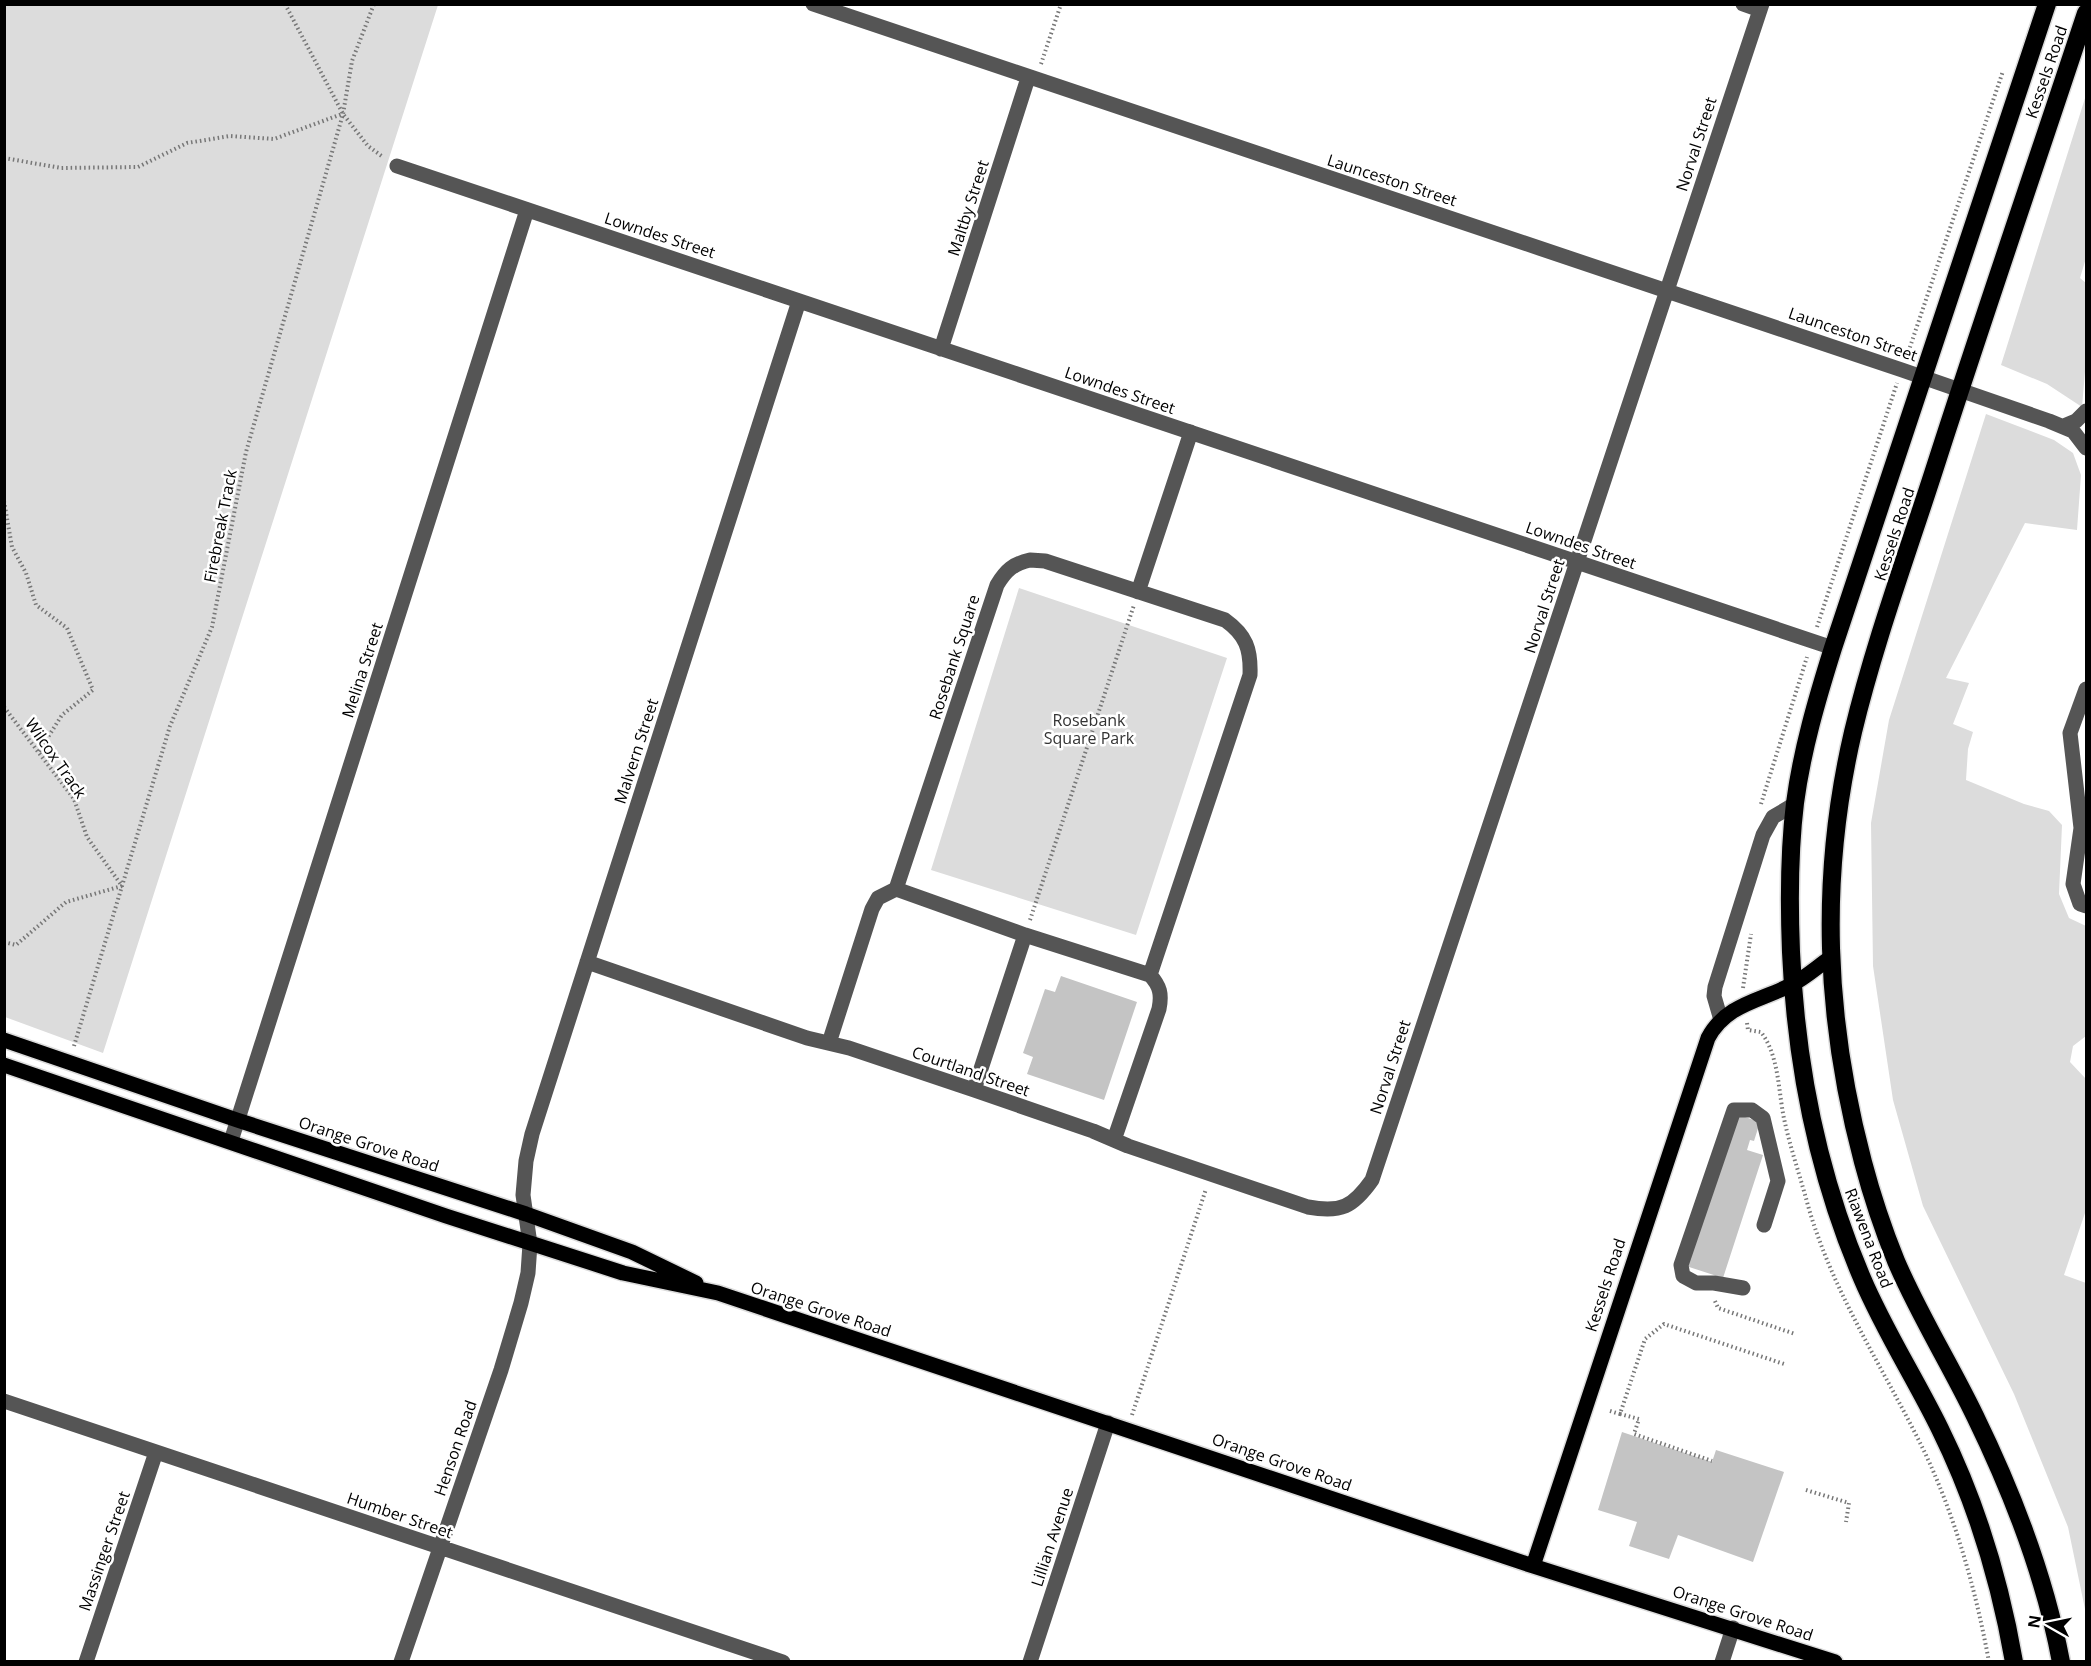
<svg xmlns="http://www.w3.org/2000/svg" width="2091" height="1666" viewBox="0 0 2091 1666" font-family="'Open Sans',sans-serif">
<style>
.green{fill:#dcdcdc}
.building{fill:#c4c4c4}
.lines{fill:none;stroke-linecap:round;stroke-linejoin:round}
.major-casing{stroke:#dbdbdb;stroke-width:18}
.highway-casing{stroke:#dbdbdb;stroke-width:21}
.path{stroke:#777;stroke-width:4;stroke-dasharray:1.5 3;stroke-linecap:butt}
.minor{stroke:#555;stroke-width:15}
.major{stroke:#000;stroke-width:15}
.highway{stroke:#000;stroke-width:18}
.labels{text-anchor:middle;stroke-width:5;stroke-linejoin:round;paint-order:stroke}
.street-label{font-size:16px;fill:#000;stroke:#fff}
.park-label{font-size:16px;fill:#333;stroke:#fff}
</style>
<rect width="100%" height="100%" fill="#fff"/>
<!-- green -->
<path class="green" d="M4,5h434l-335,1048 -98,-36z
M2086,95v163l-6,20 6,5v77l-4,47 -35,-23 -46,-19z
M1986,414l68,26 19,13 8,22 -4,55 -52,-7 -79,155 23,5 -16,41 20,8 -5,17 -2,31 58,24 25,7 13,14 -3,69 10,24 17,8v110l-13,10 -3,16 16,17v131l-22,65 22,8v331l-18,-87 -54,-133 -91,-188 -30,-106 -20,-134 -2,-143 18,-103z
M1019,588l208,70 -91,277 -205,-65z"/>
<!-- building -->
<path class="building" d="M1061,976l76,26 -33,98 -77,-26 6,-17 -10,-4 22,-64 10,3z
M1739,1115l21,7 -6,19 -4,-1 -3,10 16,5 -40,123 -37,-12z
M1622,1432l90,30 4,-12 68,22 -31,90 -75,-27 -9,24 -40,-13 8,-24 -39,-12z"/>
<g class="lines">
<defs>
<path id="major" d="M4,1040l233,80 289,94 106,38 64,31
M4,1065l442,151 177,57 95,20 815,273 302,96
M1533,1566l175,-528c18,-34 52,-37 83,-53 14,-7 26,-18 39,-27"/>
<path id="highway" d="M2014,1662c-14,-81 -38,-160 -74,-233 -25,-51 -56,-99 -78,-151 -45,-105 -66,-213 -71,-326 -2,-50 -2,-100 4,-149 7,-53 22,-104 38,-155l214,-644
M2061,1662c-16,-86 -48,-168 -86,-246 -25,-52 -56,-101 -79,-155 -13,-32 -24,-65 -33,-99 -38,-143 -44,-284 -10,-430 22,-92 56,-183 85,-274 48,-149 99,-297 148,-445"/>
</defs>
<!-- major casing -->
<use href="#major" class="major-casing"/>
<!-- highway casing -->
<use href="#highway" class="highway-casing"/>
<!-- path -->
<path class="path" d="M285,4l58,110 25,32 15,11
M1041,64l20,-60
M4,158l57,10 77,-1 49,-24 43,-7 44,3 68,-25
M1907,356l96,-285
M4,501l8,46 14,26 10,32 31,23 26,62 -31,25 -24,38
M1817,627l80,-244
M4,707l70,92 13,38 35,49 -56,16 -50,43 -12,-3
M1761,804l46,-147
M1030,920l104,-315
M1743,988l8,-54
M1747,1023l1,7 13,2c19,25 17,62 24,91 6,27 15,53 22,79 25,91 78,168 118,251 31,66 51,138 64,209
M74,1046l96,-320 42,-99 34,-175 97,-338 9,-53 22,-57
M1715,1301l3,7 77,26
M1610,1411l10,3 25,-75 19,-15 120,40
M1620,1414l19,5 -5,15 78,27
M1132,1415l74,-226
M1806,1490l43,13 -3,19"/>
<!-- minor -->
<path class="minor" d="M813,4l1089,366 147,51 24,10 13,17
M1743,4l17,6
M397,166l1436,482
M941,349l87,-271
M2064,426l12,-5 10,-10
M1030,560l15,1 180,59c21,15 26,29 25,55l-100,300 -125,-40 -129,-46 101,-304c9,-15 16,-21 33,-25z
M1138,592l53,-160
M2086,689l-16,44 11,95 -8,56 7,20 6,2
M587,962l220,76 42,10 125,42 119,41 35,15 180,61c33,6 45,0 64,-27l390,-1176
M1721,1020l-7,-24 1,-9 48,-152 10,-18 22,-13
M829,1043l43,-134 6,-11 18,-9
M974,1090l51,-155
M1114,1140l45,-131c3,-15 1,-23 -9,-34
M231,1141l296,-931
M1743,1288l-29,-5h-18l-13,-7 -2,-11 53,-155h18l11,8 15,63 -14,44
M4,1401l779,261
M86,1662l70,-210
M401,1662l100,-292 20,-67 7,-30 2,-29 -7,-49 3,-34 6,-27 267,-833
M1030,1662l78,-239
M1722,1662l11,-34"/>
<!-- major -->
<use href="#major" class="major"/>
<!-- highway -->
<use href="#highway" class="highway"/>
</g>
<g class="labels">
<!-- street labels -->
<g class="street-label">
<text transform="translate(2046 72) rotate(-71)" y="6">Kessels Road</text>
<text transform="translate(1696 144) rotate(-72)" y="6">Norval Street</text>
<text transform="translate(1392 180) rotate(18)" y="6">Launceston Street</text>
<text transform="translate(968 208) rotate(-72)" y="6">Maltby Street</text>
<text transform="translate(660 235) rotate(18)" y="6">Lowndes Street</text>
<text transform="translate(1853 334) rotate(19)" y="6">Launceston Street</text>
<text transform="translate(1120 390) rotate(19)" y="6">Lowndes Street</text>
<text transform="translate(220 526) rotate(-79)" y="6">Firebreak Track</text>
<text transform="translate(1894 534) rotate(-72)" y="6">Kessels Road</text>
<text transform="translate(1581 545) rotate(19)" y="6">Lowndes Street</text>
<text transform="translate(1544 606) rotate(-72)" y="6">Norval Street</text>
<text transform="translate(954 657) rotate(-72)" y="6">Rosebank Square</text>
<text transform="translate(362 670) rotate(-72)" y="6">Melina Street</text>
<text transform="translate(636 751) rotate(-72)" y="6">Malvern Street</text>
<text transform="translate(56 758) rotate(55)" y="6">Wilcox Track</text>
<text transform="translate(1390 1067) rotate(-72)" y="6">Norval Street</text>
<text transform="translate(971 1071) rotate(19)" y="6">Courtland Street</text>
<text transform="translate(369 1144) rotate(18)" y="6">Orange Grove Road</text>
<text transform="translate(1869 1238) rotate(69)" y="6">Riawena Road</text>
<text transform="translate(1605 1285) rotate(-72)" y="6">Kessels Road</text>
<text transform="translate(821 1309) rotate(18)" y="6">Orange Grove Road</text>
<text transform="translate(455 1448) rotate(-71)" y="6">Henson Road</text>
<text transform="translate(1282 1462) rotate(19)" y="6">Orange Grove Road</text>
<text transform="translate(400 1515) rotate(19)" y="6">Humber Street</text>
<text transform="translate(1052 1537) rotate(-72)" y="6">Lillian Avenue</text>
<text transform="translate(104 1551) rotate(-71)" y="6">Massinger Street</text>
<text transform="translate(1743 1613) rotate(18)" y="6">Orange Grove Road</text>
</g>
<!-- park labels -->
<g class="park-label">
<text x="1089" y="726">Rosebank<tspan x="1089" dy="18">Square Park</tspan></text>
</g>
</g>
<!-- border -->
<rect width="2091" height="1666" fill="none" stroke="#000000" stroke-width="12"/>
<!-- north arrow -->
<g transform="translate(2049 1624) rotate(279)" stroke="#ffffff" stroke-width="4.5" paint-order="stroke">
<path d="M0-4.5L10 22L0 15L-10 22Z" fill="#000000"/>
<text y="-9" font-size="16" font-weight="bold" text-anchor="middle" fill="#000000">N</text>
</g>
</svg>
